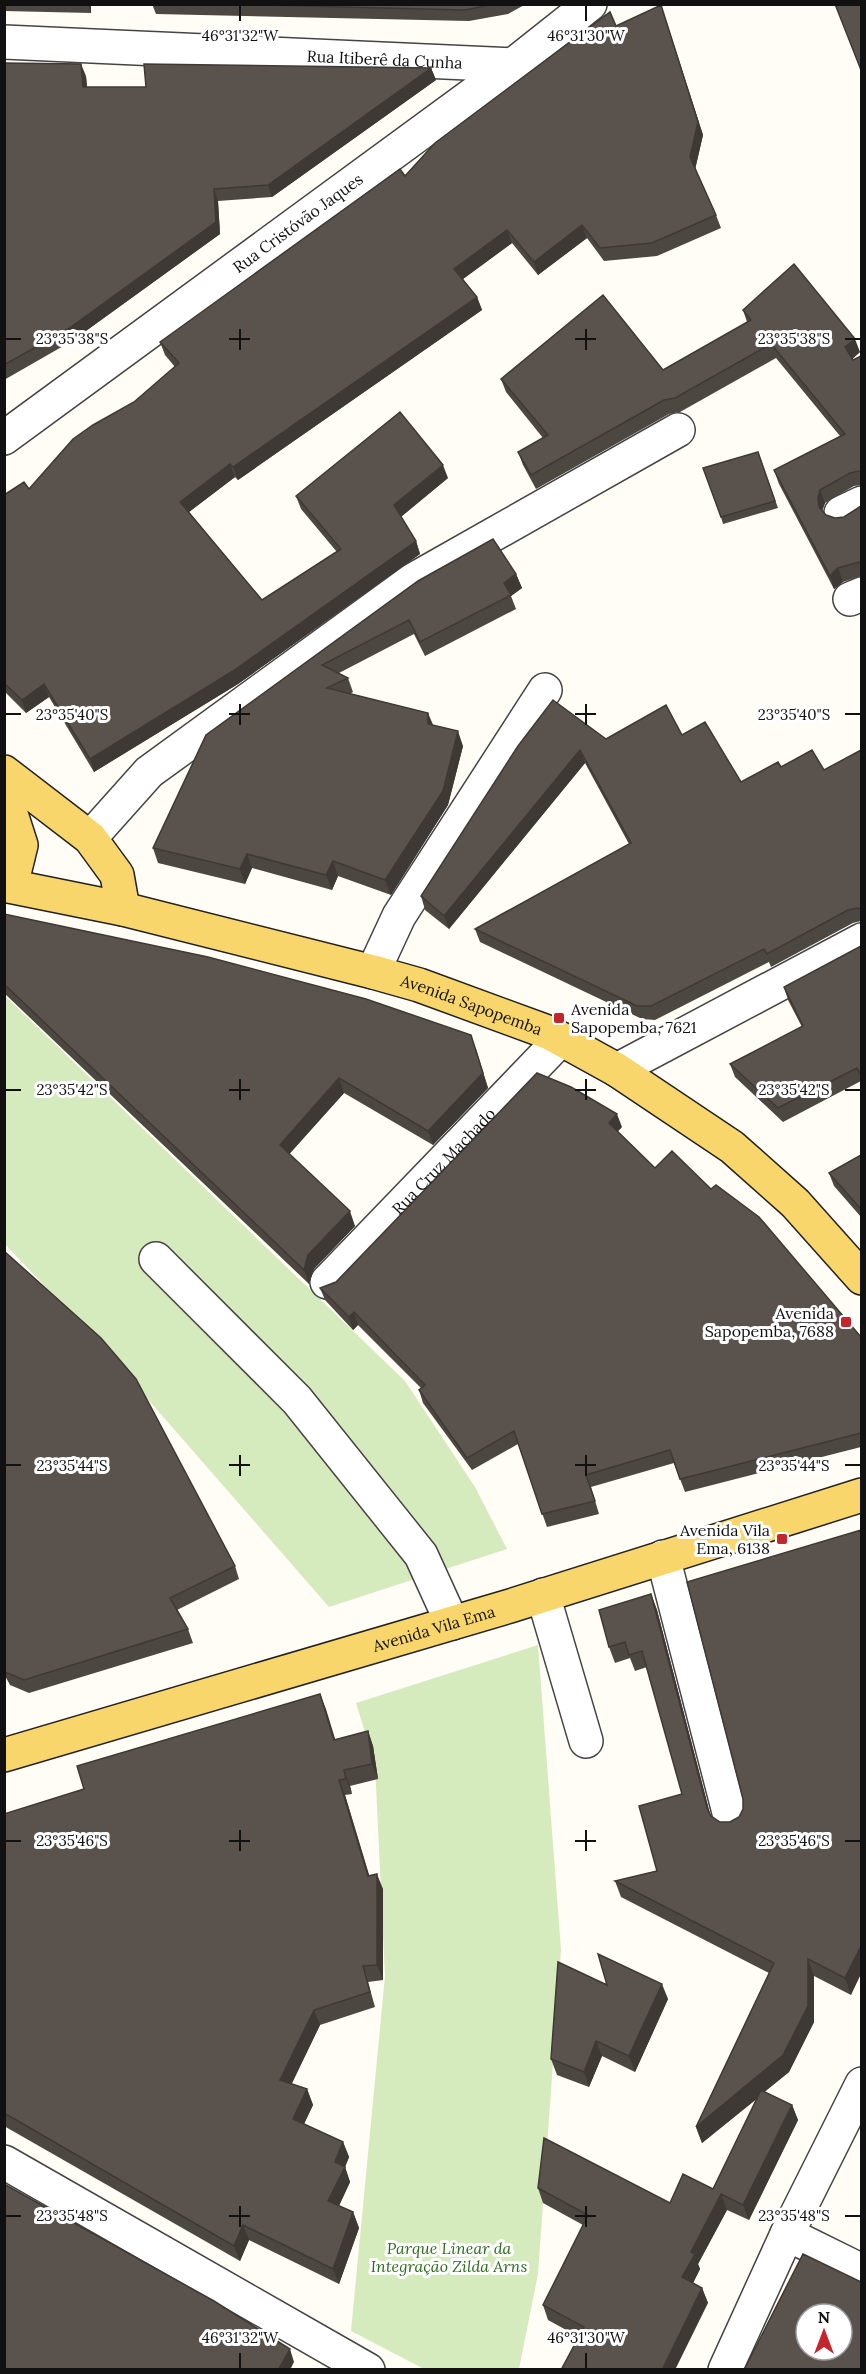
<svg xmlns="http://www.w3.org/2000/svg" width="866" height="2374" viewBox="0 0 866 2374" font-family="Lora,serif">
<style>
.green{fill:#d5ebbd}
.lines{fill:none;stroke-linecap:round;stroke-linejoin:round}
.minor-casing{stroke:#444;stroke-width:36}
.major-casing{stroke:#222;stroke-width:36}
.minor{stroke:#fff;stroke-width:33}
.major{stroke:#f9d66b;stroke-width:33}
.wall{fill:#4d4742}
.shaded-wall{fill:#3f3936}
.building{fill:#5a524d;stroke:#3f3936;stroke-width:1.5;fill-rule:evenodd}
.ticks{fill:none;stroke:#111;stroke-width:2}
.poi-dot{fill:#c4262e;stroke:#fff;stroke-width:2}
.labels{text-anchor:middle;stroke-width:6;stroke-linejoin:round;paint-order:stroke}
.street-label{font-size:16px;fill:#111;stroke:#fff}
.poi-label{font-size:16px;fill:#111;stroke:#fff;text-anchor:end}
.park-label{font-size:16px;font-style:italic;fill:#2f6b1f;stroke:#fff}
.ticks-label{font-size:15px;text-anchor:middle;fill:#111;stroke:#fff;stroke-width:6;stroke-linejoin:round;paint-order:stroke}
</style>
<rect width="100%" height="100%" fill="#fffdf5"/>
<!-- green -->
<path class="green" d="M4,995l401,386 70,106 32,62 -178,58 -225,-258 -99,-105z
M538,1645l23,305 -23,324 -19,95h-95l-73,-38 34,-355 -10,-212 -19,-61z"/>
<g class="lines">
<defs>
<g id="minor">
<path id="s1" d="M4,42l509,23"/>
<path id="s2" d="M4,438l509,-373 77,-61"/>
<path d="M841,513l21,-10"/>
<path d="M850,599l12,-5"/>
<path d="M90,838l59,-66 264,-192 265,-150"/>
<path d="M373,972l26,-56 146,-226"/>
<path d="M617,1070l245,-130"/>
<path d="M156,1259l141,141 124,155 31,68"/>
<path id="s3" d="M327,1282l234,-243"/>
<path d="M663,1557l68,263"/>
<path d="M543,1595l43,146"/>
<path d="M4,2162l364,208"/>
<path d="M787,2234l75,37"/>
<path d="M725,2370l62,-136 75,-150"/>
</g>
<g id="major">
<path d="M4,772l86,66 27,37 6,34"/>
<path d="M4,792l17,53 -10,41"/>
<path id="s4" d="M4,885l119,24 250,63 46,13 131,48 67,37 115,77 63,56 67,75"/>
<path id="s5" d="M4,1755l506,-149 352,-111"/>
</g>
</defs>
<!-- minor casing -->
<use href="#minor" class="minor-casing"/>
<!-- major casing -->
<use href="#major" class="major-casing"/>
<!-- minor -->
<use href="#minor" class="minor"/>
<!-- major -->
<use href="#major" class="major"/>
</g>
<!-- wall -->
<path class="wall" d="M4,4h87v9l-87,-2z
M152,4h374l-18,10 -39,7 -313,-7z
M661,5l42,130 -8,34 21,46 5,13 -64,28 -53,5 -17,-23 -49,37 -26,-32 -49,36 14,18 5,13 -244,170 -3,-3 -46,35 73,88 75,-48 -36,-43 -5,-13 152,-18 -47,39 15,24 4,13 -182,130 -144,88 -45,-75 -23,16 -22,-22v-196l25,-6 105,-87 41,-35 -10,-12 -5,-13 245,-166 211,-150z
M4,63l82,13 1,11h59l285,-19 5,12 -164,117 -54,4 2,33 -148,107 -68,39z
M743,310l117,42 -8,7 1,1 8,-4v129l-7,1 -29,17 -3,8 4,4 9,3 9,-1 17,-11v70l-18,6 -9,7 -55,-105 -5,-14 66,-34 -64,-78 -96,54 -11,2 -133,75 -13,-24 -5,-13 25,-14 -37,-46 -5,-13 162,-9 84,-48z
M758,452l20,56 -55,16 -2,-7z
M516,574l6,14 -11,8 5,13 -91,47 -11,-22 -75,39 9,5 5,14 -3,2 83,31 30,21 -15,59 -57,90 -53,-19 -6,14 -80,-22 -7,16 -87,-21 -5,-15 53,-113 212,-154z
M682,735l59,47 40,-15 43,3 37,-20v171l-8,2 -82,44 -2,-5 -114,58 -13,-1 -162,-77 -5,-13 154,-85 -44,-81 -136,166 -24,-19 -4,-14 97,-150 88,-7z
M4,914l472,135 12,39 -55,57 -89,-52 -55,61 66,72 -41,43 -5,15 -305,-291z
M861,946v135l-78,41 -48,-45 -5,-13 72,-37 -14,-27 -4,-13z
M622,1127l-5,5 38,36 206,169v110l-176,45 -11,-29 -83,24 8,27 -52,13 -29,-83 -46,26 -49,-67 -4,-13 2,-2 -63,-63 -5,5 -28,-30 -5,-12 16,-6z
M861,1155v62l-27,-31 -5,-13z
M4,1251l231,315 4,13 -62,31 11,19 5,14 -164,50 -19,-8 -6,-11z
M861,1530l-10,465 -37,-19v46l-25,50 -25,20 28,13 6,15 -49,100 -22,-10 -29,54 2,5 -7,14 9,5 6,15 -129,34 -31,-17 -5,-15 40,-80 -40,-22 -5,-15 132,15 43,-14 45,-91 -56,45 -6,-16 73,-154 -148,-76 -6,-16 42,-10 25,-77 -35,-127 -12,4 -5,-13 -15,5 -6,-16 42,-53 6,16 53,204 1,2 9,6h10l9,-5 4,-8z
M320,1694l15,46 33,-9 5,15 5,33 -28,7 2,8 -7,1 24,81 14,13v91l-15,2 7,25 -55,18 -29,59 16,5 6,16 -9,19 39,18 6,15 -4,10 5,15 -11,24 14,6 6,16 -20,56 -90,-44 -9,21 -236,-135v-312l80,-25z
M607,1985l61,14 -33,73 -33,-16 -13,31 -32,-12 -6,-16z"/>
<!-- shaded-wall -->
<path class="shaded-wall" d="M88,4h3v9z
M661,5l42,130 -8,35 -5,-13z
M81,64l5,12 2,23 -5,-12z
M431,68l5,12 -164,117 -4,-12z
M214,189l4,12 2,33 -148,107 -4,-12z
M582,225l5,13 -49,37 -4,-13z
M507,230l5,13 -53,39 -5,-13z
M477,297l5,13 -244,170 -5,-13z
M855,339l5,13 -10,9 -5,-14z
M230,464l5,13 -50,38 -5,-13z
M443,465l5,13 -50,41 -4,-14z
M820,490l5,13 -3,8 -3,-4 -1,-9z
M416,541l4,13 -182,130 -144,88 -4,-13z
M838,568l5,14 -9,7 -4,-13z
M516,574l6,14 -11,8 -7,-13z
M44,684l5,13 -23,16 -4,-13z
M428,713l6,14 -6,-3z
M458,731l5,15 -15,59 -57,90 -6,-15z
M580,750l5,13 -136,166 -5,-13z
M247,854l5,14 -7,16 -5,-15z
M333,861l5,15 -6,14 -6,-15z
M471,1035l17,53 -55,57 -5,-14z
M339,1078l5,15 -59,66 -5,-14z
M617,1114l5,13 -9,9 -4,-13z
M350,1211l5,15 -41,43 -5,15 -5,-14 4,-15z
M354,1312l4,13 -5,5 -4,-13z
M651,1594l6,16 56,215 -6,-17z
M320,1694l6,15 14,46 -6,-15z
M368,1731l5,15 5,33 -6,-15z
M344,1770l6,16 2,8 -6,-15z
M339,1780l6,15 29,96 -6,-15z
M377,1874l6,15v91l-6,-15z
M861,1946v28l-10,21 -6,-17z
M808,1959l6,17v46l-25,50 -87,71 -6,-16z
M662,1984l6,15 -33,73 -6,-16z
M314,2010l6,15 -34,71 -6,-16z
M596,2041l6,15 -13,31 -5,-15z
M307,2089l6,16 -14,29 -6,-15z
M792,2105l6,15 -49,100 -6,-15z
M343,2142l6,15 -4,10 5,15 -16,34 -6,-15 7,-39z
M721,2194l6,16 -29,54 2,5 -12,24 -6,-16 9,-25z
M353,2212l6,16 -20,56 -6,-15z
M243,2225l6,15 -9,21 -6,-15z
M702,2288l6,15 -33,67h-13z
M290,2349l4,13 -4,8h-12z"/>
<!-- building -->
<path class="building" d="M226,4h268l-29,6z
M835,4h26v66z
M661,5l37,117 -8,35 26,58 -64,28 -52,5 -18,-23 -48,37 -27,-32 -53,39 23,28 -244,170 -3,-3 -50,38 82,98 79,-51 -45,-53 104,-84 43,53 -49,40 22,36 -183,130 -143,88 -46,-75 -22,16 -18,-17v-188l20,-13 5,7 44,-50 20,-14 41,-23 45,-39 -19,-21 240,-173 5,7 30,-33 175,-131 6,14z
M4,63l77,1 2,23h63l-2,-23 287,4 -163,117 -54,4 2,33 -148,107 -64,36z
M794,264l61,75 -10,8 8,13 8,-4v116l-2,-1 -9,2 -30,17 -2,8 1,9 7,8 9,3 9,-1 17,-11v57l-2,-1 -21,6 -8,8 -56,-106 71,-36 -74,-90 -96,54 -11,2 -133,75 -13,-23 30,-17 -47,-56 102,-84 60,75 88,-50 -8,-10z
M758,452l17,49 -54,16 -18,-49z
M493,539l23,35 -12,9 7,12 -91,47 -11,-22 -87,45 26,13 -21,10 101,25v11l30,7 -15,60 -58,89 -52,-19 -7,14 -79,-21 -7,15 -87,-21 53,-113 212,-154z
M553,700l53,39 60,-34 16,30 23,-13 36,60 37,-20 3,5 31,-17 12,20 37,-20v159l-4,-1 -9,2 -81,44 -3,-5 -113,57h-14l-162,-77 156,-86 -51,-93 -136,166 -23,-20 97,-150z
M4,914l204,43 158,42 105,36 12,38 -55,58 -89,-53 -59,67 70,66 -42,44 -4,15 -300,-286z
M861,946v129l-4,-7 -79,40 -48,-44 73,-38 -19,-39z
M537,1073l34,14 46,27 -8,9 46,45 17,-17 39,38 5,-4 43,32 102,120v96l-181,46 -10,-29 -84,25 9,26 -53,13 -28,-83 -47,27 -48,-68 6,-5 -71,-73 -5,5 -29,-29 16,-6z
M861,1155v54l-32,-36z
M4,1251l97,87 35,41 99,187 -65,32 18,31 -164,51 -19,-8 -1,-2z
M861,1530v416l-16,32 -37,-19v47l-25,49 -87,72 78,-164 -159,-82 42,-10 -18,-65 43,-12 -40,-143 -13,4 -4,-13 -16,5 -10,-37 52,-16 56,214 4,8 9,6h10l9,-5 4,-8v-10l-56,-217z
M320,1694l14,46 34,-9 4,33 -28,6 2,9 -7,1 29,96 9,-2v91l-14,1 7,26 -56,18 -34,70 27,9 -14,30 50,23 -8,20 10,5 -17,34 25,11 -20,57 -90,-44 -9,21 -230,-133v-299l80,-25 -7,-23z
M598,1954l64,30 -33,72 -33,-15 -12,31 -33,-13 7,-97 49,23z
M761,2090l31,15 -49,100 -22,-11 -30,58 4,2 -13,23 20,11 -40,82h-101l23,-43 -41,-22 45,-90 -50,-27 6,-50 126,65 13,-29 30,15z
M4,2184l210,117 76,48 -12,21h-274z
M803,2254l58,28v88h-117zM806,2314h36v36h-36z"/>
<!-- ticks -->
<path class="ticks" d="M240,6v15M586,6v15M240,329v21M586,329v21M6,339h15M229,339h21M575,339h21M845,339h15M240,704v21M586,704v21M6,714h15M229,714h21M575,714h21M845,714h15M240,1079v21M586,1079v21M6,1090h15M229,1090h21M575,1090h21M845,1090h15M240,1455v21M586,1455v21M6,1465h15M229,1465h21M575,1465h21M845,1465h15M240,1830v21M586,1830v21M6,1841h15M229,1841h21M575,1841h21M845,1841h15M240,2206v21M586,2206v21M6,2216h15M229,2216h21M575,2216h21M845,2216h15M240,2353v15M586,2353v15"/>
<!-- markers -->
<g class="poi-dot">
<rect x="553" y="1012" width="12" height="12" rx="3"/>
<rect x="840" y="1316" width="12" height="12" rx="3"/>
<rect x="776" y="1533" width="12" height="12" rx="3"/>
</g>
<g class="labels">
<!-- street labels -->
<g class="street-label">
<text dy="6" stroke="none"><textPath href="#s1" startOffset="381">Rua Itiberê da Cunha</textPath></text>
<text dy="6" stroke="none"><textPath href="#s2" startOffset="364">Rua Cristóvão Jaques</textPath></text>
<text dy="6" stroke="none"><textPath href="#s4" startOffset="483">Avenida Sapopemba</textPath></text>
<text dy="6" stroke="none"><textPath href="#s3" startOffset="168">Rua Cruz Machado</textPath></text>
<text dy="6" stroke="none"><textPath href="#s5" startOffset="448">Avenida Vila Ema</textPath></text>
</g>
<!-- poi labels -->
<g class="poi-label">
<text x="571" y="1015" text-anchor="start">Avenida<tspan x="571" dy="18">Sapopemba, 7621</tspan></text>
<text x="834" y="1319">Avenida<tspan x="834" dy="18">Sapopemba, 7688</tspan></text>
<text x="770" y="1536">Avenida Vila<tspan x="770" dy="18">Ema, 6138</tspan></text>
</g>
<!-- park labels -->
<g class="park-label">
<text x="449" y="2254">Parque Linear da<tspan x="449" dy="18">Integração Zilda Arns</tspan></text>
</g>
</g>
<g class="ticks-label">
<text x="240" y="41">46°31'32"W</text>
<text x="586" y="41">46°31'30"W</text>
<text x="72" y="344">23°35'38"S</text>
<text x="794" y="344">23°35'38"S</text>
<text x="72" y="720">23°35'40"S</text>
<text x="794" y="720">23°35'40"S</text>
<text x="72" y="1095">23°35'42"S</text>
<text x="794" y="1095">23°35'42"S</text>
<text x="72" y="1471">23°35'44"S</text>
<text x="794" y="1471">23°35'44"S</text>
<text x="72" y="1846">23°35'46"S</text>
<text x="794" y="1846">23°35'46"S</text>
<text x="72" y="2221">23°35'48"S</text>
<text x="794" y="2221">23°35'48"S</text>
<text x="240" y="2343">46°31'32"W</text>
<text x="586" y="2343">46°31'30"W</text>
</g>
<!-- border -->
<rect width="866" height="2374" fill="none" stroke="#111111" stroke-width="12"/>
<!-- north arrow -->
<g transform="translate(824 2332)"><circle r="28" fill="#ffffff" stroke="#a0a0a0" stroke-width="1.5"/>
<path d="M0-4.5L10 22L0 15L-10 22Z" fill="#c4262e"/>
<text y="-9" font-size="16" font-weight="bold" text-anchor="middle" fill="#111111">N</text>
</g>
</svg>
